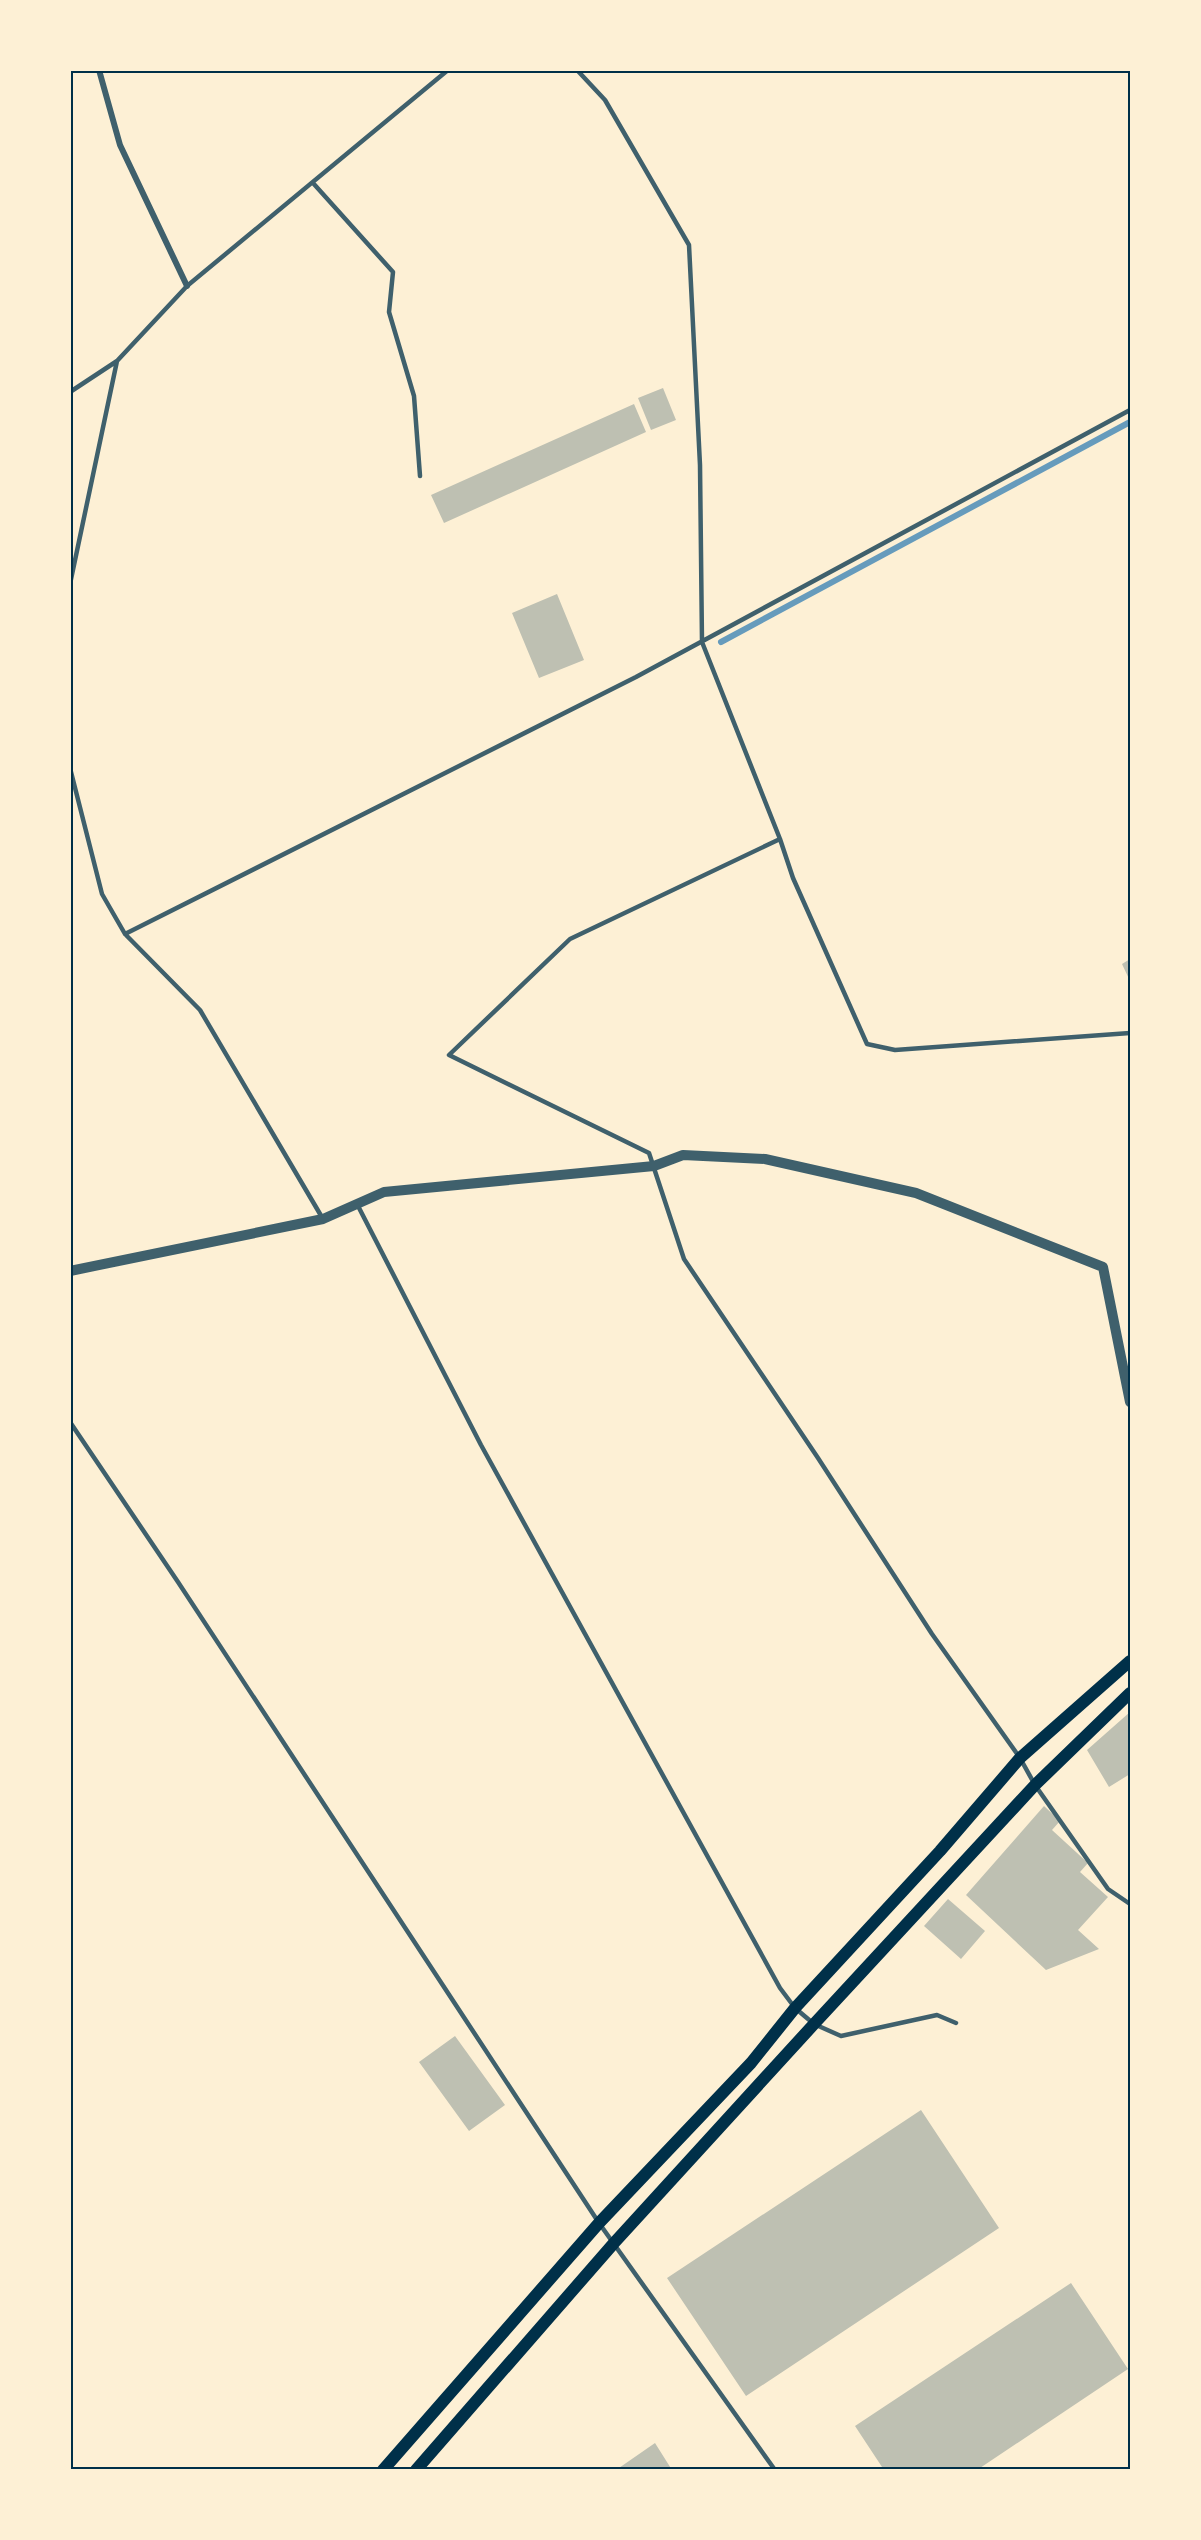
<svg xmlns="http://www.w3.org/2000/svg" width="1201" height="2540" viewBox="0 0 1201 2540" font-family="'Source Serif 4',serif">
<style>
.lines{fill:none;stroke-linecap:round;stroke-linejoin:round}
.stream{stroke:#669bbc;stroke-width:6}
.building{fill:#bec0b2}
.service{stroke:#3f606c;stroke-width:4.5}
.minor{stroke:#3f606c;stroke-width:6}
.tertiary{stroke:#3f606c;stroke-width:10}
.secondary{stroke:#003049;stroke-width:12}
.neatline{fill:none;stroke:#003049;stroke-width:2}
</style>
<rect width="100%" height="100%" fill="#fdf0d5"/>
<g class="lines">
<!-- stream -->
<path class="stream" d="M721,642l409,-220"/>
</g>
<!-- building -->
<path class="building" d="M663,388l13,32 -25,10 -13,-32z
M634,404l12,28 -202,91 -13,-28z
M557,594l27,66 -45,18 -27,-65z
M1130,959v22l-8,-17z
M1130,1712v62l-21,13 -22,-37z
M1044,1806l16,15 -8,9 36,33 -8,9 28,25 -30,33 21,19 -53,21 -80,-75z
M948,1899l37,32 -24,28 -37,-33z
M455,2036l50,69 -36,26 -50,-69z
M921,2110l78,118 -253,168 -79,-118z
M1071,2283l57,86 -151,101h-93l-29,-44z
M655,2443l17,27h-56z"/>
<g class="lines">
<!-- service -->
<path class="service" d="M577,70l28,30 84,145 11,220 2,177 78,197 13,39 74,166 28,6 235,-17
M313,183l80,89 -4,40 25,84 6,80
M70,392l47,-31
M70,584l47,-223 70,-75 261,-216
M70,768l32,126 23,40 75,76 123,209
M780,839l-210,100 -121,116 200,98 35,106 134,199 114,176 88,124 15,27 73,104 22,15
M125,934l511,-257 494,-267
M357,1204l124,241 299,543 15,20 19,16 27,12 96,-21 19,8
M70,1422l108,160 421,641 176,247"/>
<!-- minor -->
<path class="minor" d="M99,70l21,75 67,141"/>
<!-- tertiary -->
<path class="tertiary" d="M70,1271l253,-52 61,-27 270,-26 29,-11 82,4 151,34 187,74 27,135"/>
<!-- secondary -->
<path class="secondary" d="M383,2470l216,-247 152,-160 44,-55 145,-157 80,-93 110,-97
M416,2470l198,-227 200,-219 221,-239 95,-92"/>
</g>
<!-- border -->
<rect width="1201" height="2540" fill="none" stroke="#fdf0d5" stroke-width="144"/>
<rect x="72" y="72" width="1057" height="2396" class="neatline"/>
</svg>
